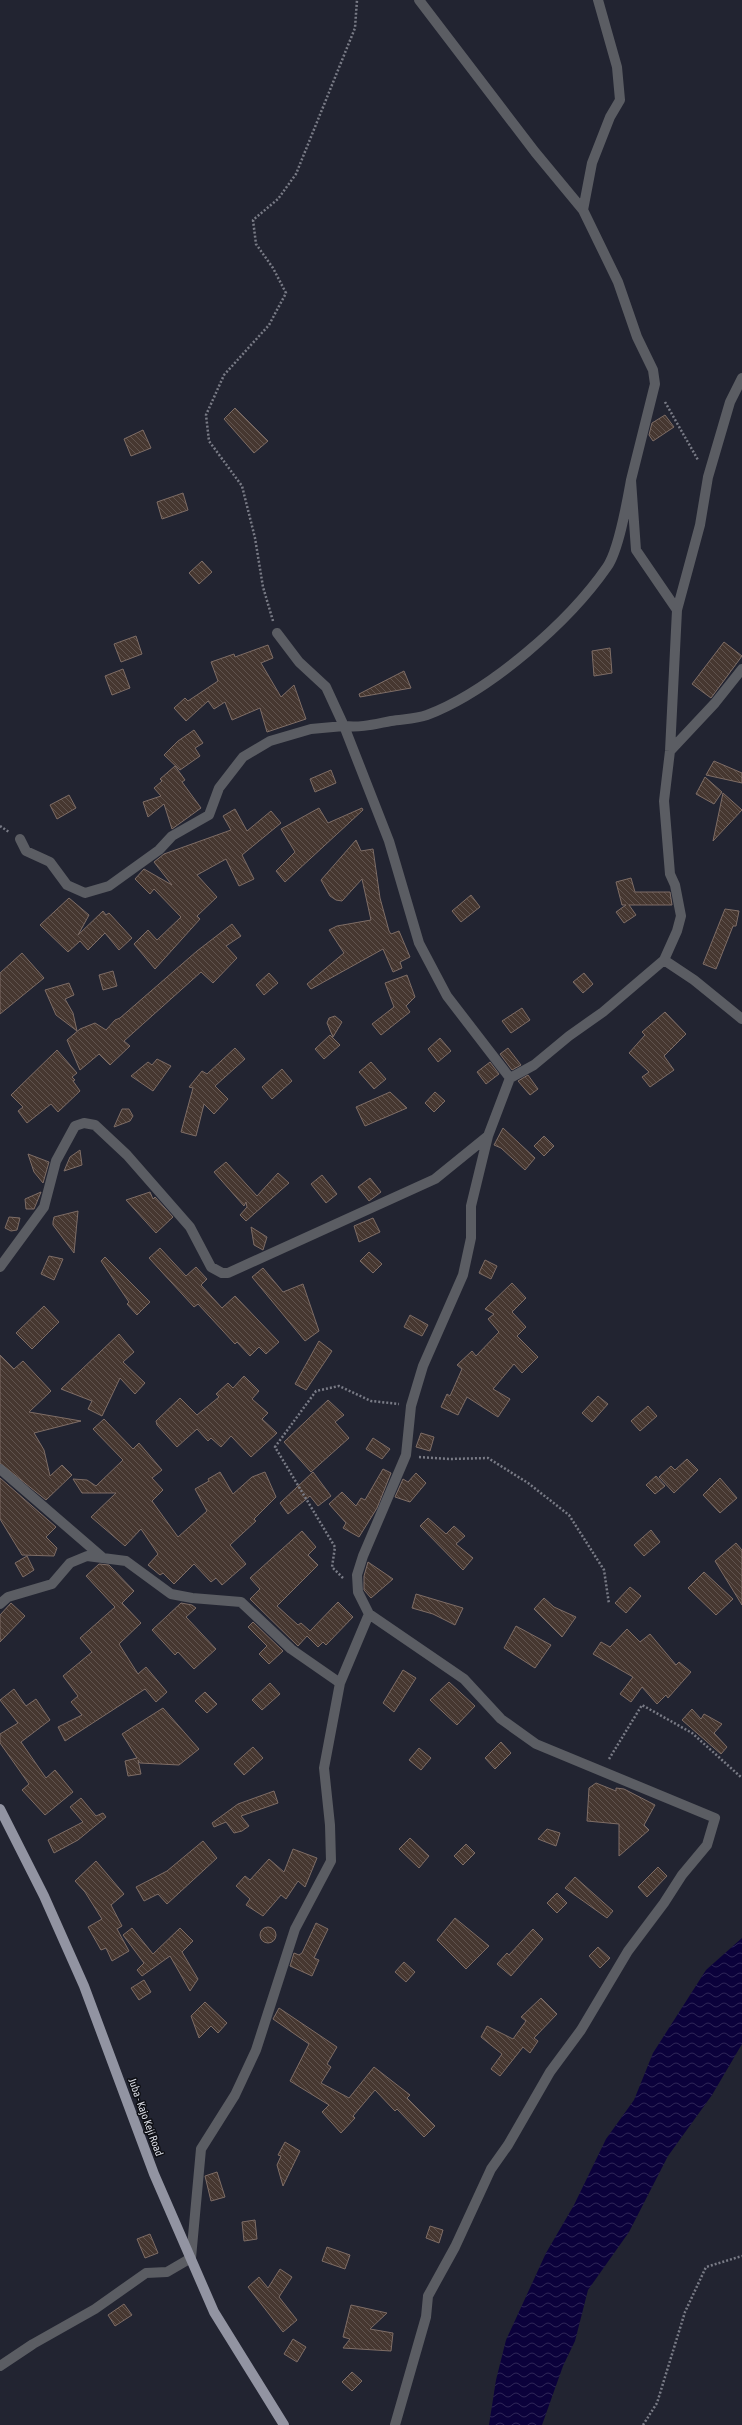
<svg xmlns="http://www.w3.org/2000/svg" width="742" height="2425" viewBox="0 0 742 2425" font-family="'Asap Condensed',sans-serif">
<style>
.water{fill:url(#water-waves)}
.building{fill:url(#building-back-hatch);stroke:#7e6d66}
.lines{fill:none;stroke-linecap:round;stroke-linejoin:round}
.path{stroke:#797b86;stroke-width:2.5;stroke-dasharray:2 2;stroke-linecap:butt}
.minor{stroke:#5b5d63;stroke-width:10}
.major{stroke:#9294a2;stroke-width:10}
.labels{text-anchor:middle;stroke-width:3;stroke-linejoin:round;paint-order:stroke}
.street-label{font-size:11px;fill:#d7d9e2;stroke:#0d0e13}
</style>
<defs>
<pattern id="water-waves" width="16" height="10" patternUnits="userSpaceOnUse"><rect width="16" height="10" fill="#0b013b"/><path d="M0 5q4-4 8 0t8 0" fill="none" stroke="#2e2557"/></pattern>
<pattern id="building-back-hatch" width="6" height="6" patternUnits="userSpaceOnUse"><rect width="6" height="6" fill="#463730"/><path d="M-1 5l2 2M0 0l6 6M5-1l2 2" fill="none" stroke="#60534e"/></pattern>
</defs>
<rect width="100%" height="100%" fill="#222431"/>
<!-- water -->
<path class="water" d="M742,1938v106l-30,51 -44,61 -39,76 -41,58 -13,51 -12,25 -21,59h-53l7,-45 10,-40 40,-87 28,-48 32,-66 28,-39 19,-47 53,-83z"/>
<!-- building -->
<path class="building" d="M235,408l33,33 -14,12 -30,-34z
M665,415l9,12 -21,14 -4,-6 3,-12z
M143,430l8,18 -20,8 -7,-17z
M183,493l5,17 -26,9 -5,-17z
M202,561l10,11 -13,12 -10,-11z
M136,636l6,18 -21,8 -7,-18z
M724,642l18,14 -31,42 -19,-14z
M268,645l5,13 -12,5 20,34 13,-12 12,34 -39,13 -7,-24 -28,12 -7,-18 -11,7 -6,-8 -22,20 -12,-13 11,-10 3,3 30,-20 -7,-19 23,-8 1,3z
M610,648l2,25 -18,3 -2,-25z
M123,669l7,19 -18,7 -7,-19z
M404,671l7,17 -51,9 -1,-3z
M194,730l9,13 -8,5 5,8 -20,14 -16,-15 14,-14z
M714,761l28,12v10l-36,-8z
M175,766l10,14 -3,2 19,26 -29,21 -8,-25 -16,13 -5,-15 18,-6 -7,-8 8,-7 -2,-2z
M331,770l5,13 -21,9 -5,-13z
M705,777l17,15 -8,12 -18,-10z
M723,793l19,17 -29,31z
M69,795l7,13 -19,11 -7,-14z
M319,808l9,15 34,-15 1,2 -78,72 -9,-11 19,-19 -14,-23z
M235,809l12,22 24,-20 10,12 -39,32 12,24 -15,7 -13,-27 -29,16 20,22 -20,19 3,3 -45,50 -21,-25 14,-14 9,10 24,-23 -27,-28 -4,5 -15,-15 9,-10 28,16 -18,-23 10,-8 67,-24 -8,-14z
M356,840l5,11 12,-2 7,49 9,33 2,3 8,-3 11,26 -10,5 2,6 -9,4 -10,-23 -72,40 -4,-5 37,-31 -15,-23 8,-4 34,-6 -9,-41 -20,22 -6,-1 -6,-4 -9,-16z
M631,878l4,14h35l2,13h-43l7,10 -12,8 -8,-11 10,-7h-4l-6,-23z
M471,895l9,12 -19,15 -9,-11z
M69,898l20,17 -11,20 25,-24 3,4 3,-2 23,25 -13,12 -14,-17 -17,17 -8,-9 -12,11 -28,-27z
M725,909l14,2 -3,15h-3l-17,43 -13,-5z
M232,924l9,12 -15,10 11,12 -24,25 -12,-11 -77,69 6,5 -20,19 -11,-11 -19,16 -13,-30 13,-11 15,-6 11,7 9,-10 5,-2 77,-67z
M22,953l22,25 -44,36v-41z
M113,971l4,15 -14,4 -4,-15z
M269,973l9,10 -14,12 -8,-10z
M584,973l9,11 -10,9 -10,-11z
M407,975l8,22 -9,9 4,6 -29,23 -9,-11 22,-17 -9,-24z
M69,983l5,12 -9,4 8,14 4,18 -21,-16 -11,-25z
M522,1008l8,12 -19,13 -9,-12z
M665,1012l21,22 -22,22 10,14 -24,17 -8,-10 7,-5 -20,-19 16,-18 -3,-3z
M335,1016l7,6 -9,15 -6,-14 2,-5z
M330,1035l10,10 -16,14 -9,-10z
M440,1038l11,13 -13,11 -10,-13z
M235,1048l10,11 -30,27 13,13 -14,15 -10,-10 -8,32 -15,-4 12,-44 -4,-1 13,-16 5,3z
M508,1048l13,17 -9,5 -12,-16z
M57,1050l20,23 -5,4 3,3 -2,1 7,10 -22,21 -7,-8 -24,19 -9,-12 5,-4 -12,-12z
M157,1059l14,7 -18,25 -22,-15 17,-14 4,3z
M371,1062l15,17 -12,10 -15,-17z
M490,1062l9,12 -13,10 -9,-12z
M282,1069l10,12 -20,18 -10,-12z
M528,1075l10,14 -8,6 -12,-14z
M390,1092l17,16 -42,18 -9,-19z
M435,1092l10,9 -11,11 -9,-9z
M122,1109h7l4,7 -3,5 -16,6z
M503,1128l32,30 -10,12 -24,-22 -7,-3z
M544,1136l10,10 -10,10 -10,-10z
M80,1150l2,15 -18,6 6,-14z
M28,1154l21,8 -6,21 -9,-11z
M226,1162l31,34 21,-23 11,10 -43,38 -6,-6 7,-8 -1,-5 -2,4 -30,-34z
M322,1175l15,19 -11,9 -15,-19z
M370,1178l11,14 -12,9 -11,-14z
M41,1192l-7,17h-8l-1,-10z
M150,1192l3,7 2,-2 18,20 -17,16 -30,-33z
M78,1211l-4,42 -21,-28v-3l1,-5z
M9,1217l11,1 -3,12 -6,1 -6,-3z
M373,1218l7,14 -21,10 -5,-16z
M251,1227l16,10 -4,13 -9,-5z
M160,1248l26,28 10,-9 11,12 -6,6 21,23 13,-12 44,46 -13,12 -7,-7 -9,9 -13,-14 -2,2 -37,-40 -4,3 -45,-49z
M369,1252l13,12 -9,9 -13,-12z
M49,1256l14,3 -9,21 -13,-6z
M105,1257l45,45 -13,13 -10,-11 2,-2 -28,-41z
M485,1260l12,6 -6,13 -12,-6z
M263,1268l20,24 20,-8 16,47 -14,10 -53,-64z
M512,1283l14,15 -14,14 14,15 -9,9 21,21 -16,16 -8,-9 -21,25 17,10 -12,18 -31,-20 -9,18 -17,-8 6,-13 3,2 12,-27 -5,-4 15,-14 4,5 23,-24 -11,-13 6,-5 -9,-5z
M44,1306l15,16 -27,27 -16,-16z
M410,1315l18,10 -6,11 -18,-9z
M119,1334l15,18 -11,10 22,21 -10,11 -15,-16 -18,38 -14,-7 4,-8 -31,-12z
M319,1341l13,10 -26,39 -11,-6z
M0,1355l14,14 9,-8 28,30 -22,21 52,9 -47,12 10,17 6,26 12,-11 10,10 -26,25 -46,-37z
M244,1376l15,15 -7,8 16,14 -6,6 15,14 -26,24 -20,-21 -10,11 -10,-9 -3,3 -11,-12 -20,18 -20,-22 -1,-4 24,-23 17,17 22,-18 -3,-3 12,-11 5,5z
M598,1396l10,8 -16,18 -10,-9z
M328,1400l16,15 -9,7 14,16 -38,34 -27,-30z
M648,1406l9,10 -17,15 -9,-10z
M104,1419l29,30 6,-6 23,27 -10,8 11,12 -11,11 26,36 29,-26 -12,-22 14,-8 -1,-2 12,-7 13,22 19,-17 13,-5 11,25 -22,22 2,2 -26,24 16,19 -24,21 -6,-7 -5,4 -17,-18 -20,20 -11,-11 -3,2 -12,-10 10,-11 -17,-25 -16,17 -34,-29 25,-24h-34l-9,-14 14,1 9,6 27,-26 -30,-31z
M421,1433l13,4 -4,14 -14,-4z
M373,1438l17,11 -8,10 -16,-10z
M687,1459l11,11 -24,23 -15,-16 12,-11 4,4z
M383,1469l8,4 -14,35 -18,29 -16,-9 3,-5 -17,-19 13,-12 14,14 5,-8 4,2z
M313,1472l18,24 -13,10 -8,-10 -22,18 -8,-11z
M416,1473l10,10 -16,19 -15,-5 8,-18 5,3z
M656,1476l9,10 -10,8 -9,-9z
M0,1478l56,49 -10,10 11,11 -3,8 -32,-1 -22,-36z
M720,1478l17,20 -17,15 -17,-18z
M428,1518l18,16 8,-8 11,10 -9,8 17,14 -10,12 -43,-44z
M651,1530l9,12 -16,14 -10,-11z
M302,1531l14,16 -8,8 10,10 -41,41 21,19 3,-2 9,8 28,-29 15,15 -27,28 -3,-3 -5,5 -11,-11 -9,10 -48,-47 10,-10 -10,-11z
M736,1543l6,7v55l-27,-44z
M27,1556l7,14 -11,7 -8,-14z
M368,1562l25,17 -22,19 -7,-8v-14z
M99,1564l10,1 25,26 -12,12 19,20 -22,21 19,30 8,-7 21,25 -11,10 -11,-13 -80,52 -7,-14 24,-12 -11,-13 7,-6 -15,-20 29,-24 -12,-14 35,-31 -29,-31z
M704,1572l29,27 -17,16 -28,-27z
M630,1587l11,9 -15,17 -11,-10z
M416,1594l47,14 -8,17 -22,-11 -21,-6z
M544,1598l10,9 22,10 -14,20 -28,-28z
M11,1603l14,13 -25,26v-27z
M181,1603l11,2 4,3 -10,9 30,32 -22,20 -16,-17 -3,3 -23,-25z
M253,1622l30,29 -14,13 -10,-10 8,-8 -19,-19z
M516,1626l35,19 -16,23 -31,-20z
M627,1629l13,13 10,-8 26,31 3,-3 12,10 -23,26 -2,-3 -9,9 -15,-17 -11,15 -11,-8 13,-17 -40,-23 8,-12 9,5z
M403,1670l13,8 -22,34 -11,-9z
M449,1682l26,24 -18,19 -27,-25z
M270,1683l10,11 -18,16 -10,-10z
M14,1689l12,17 10,-7 14,21 -29,22 25,36 9,-8 18,22 -28,23 -23,-25 7,-6 -29,-41v-9l18,-11 -18,-23z
M205,1692l12,12 -10,9 -12,-12z
M163,1708l36,41 -20,16 -39,-2 -2,-3 3,14 -13,2 -3,-15 12,-3 -15,-24z
M692,1709l9,10 3,-5 18,10 -8,9 13,14 -6,7 -39,-34z
M501,1742l10,11 -16,16 -10,-11z
M253,1747l10,11 -19,17 -10,-11z
M419,1748l12,10 -10,12 -12,-10z
M596,1783l20,8v-3l8,1 31,16 -11,20 5,5 -30,26v-32l-32,-3 2,-33z
M274,1791l4,12 -37,13 8,10 -7,5 -8,2 -8,-11 -12,5 -2,-4 26,-19z
M81,1798l15,18 7,-3 3,4 -28,23 -24,13 -6,-13 35,-18 -13,-15z
M547,1829l13,4 -4,13 -18,-7z
M410,1838l19,18 -10,12 -20,-19z
M203,1841l14,17 -50,46 -9,-10 -14,7 -8,-14 31,-16z
M466,1844l9,9 -12,12 -9,-9z
M293,1849l24,9 -12,29 -7,-6 -12,18 -5,-4 -18,21 -17,-11 4,-6 -14,-13 9,-10 5,4 19,-21 15,13z
M96,1861l28,33 -13,11 11,21 -5,3 12,22 -17,10 -6,-13 -5,2 -13,-23 14,-8 -17,-27 -10,-11z
M658,1867l9,9 -20,21 -9,-10z
M575,1877l38,34 -6,7 -42,-30z
M557,1893l10,10 -10,10 -10,-10z
M455,1918l34,28 -23,23 -29,-29z
M316,1923l12,6 -14,29 5,2 -7,16 -22,-10 4,-13 5,2 3,-2z
M260 1935a8 8 0 1 1 16 0a8 8 0 1 1-16 0Z
M132,1928l21,26 27,-26 13,13 -11,11 16,27 -8,12 -20,-35 -28,20 -5,-6 7,-7 -21,-28z
M533,1929l10,10 -32,37 -14,-12 10,-11 2,2z
M598,1947l12,11 -10,10 -11,-12z
M404,1962l11,10 -9,10 -11,-10z
M144,1980l7,12 -12,8 -8,-12z
M541,1998l16,16 -23,24 4,3 -8,12 -7,-6 -23,29 -9,-7 11,-15 -21,-17 6,-11 26,13 13,-18 -5,-4z
M205,2002l22,21 -9,10 -7,-7 -12,12 -8,-22z
M279,2008l58,39 -10,17 4,3 -10,16 28,15 25,-31 36,28 -3,3 28,28 -11,11 -27,-28 -2,2 -20,-21 -22,26 2,2 -14,15 -19,-21 7,-7 -39,-24 19,-37 -36,-25z
M285,2142l15,9 -17,35 -6,-21 4,-9 -3,-1z
M217,2172l8,25 -14,4 -6,-25z
M255,2220l2,19 -13,2 -2,-19z
M430,2226l13,4 -4,13 -13,-5z
M150,2234l8,19 -13,5 -8,-19z
M327,2247l23,8 -5,14 -23,-8z
M280,2269l12,8 -13,20 18,23 -14,12 -35,-45 11,-10 9,11z
M124,2304l8,11 -17,11 -7,-11z
M351,2305l36,8 -17,16 23,4 -2,18 -48,-3 7,-9 -7,-2z
M293,2339l13,8 -9,15 -13,-8z
M352,2372l10,9 -10,10 -10,-9z"/>
<g class="lines">
<!-- path -->
<path class="path" d="M665,402l33,58
M273,621l-10,-34 -8,-49 -13,-52 -33,-45 -3,-26 18,-40 45,-50 17,-32 -13,-25 -17,-24 -3,-24 25,-21 18,-25 59,-146 2,-28
M0,826l9,6
M419,1457l31,2 38,-1 40,25 41,32 35,55 5,34
M343,1578l-11,-11 3,-20 -60,-100 41,-56 23,-5 32,15 28,3
M609,1759l33,-54 50,28 50,45
M643,2425l14,-22 28,-91 21,-45 36,-11"/>
<!-- minor -->
<path class="minor" d="M419,0l116,152 48,58 35,72 19,55 16,33 2,14 -24,96 5,70 41,60
M583,210l9,-47 18,-46 10,-17 -3,-33 -19,-67
M670,751l45,-48 27,-34
M20,839l6,12 24,11 17,23 18,8 24,-7 50,-36 13,-14 37,-21 10,-27 24,-31 27,-16 41,-12 33,-3 -18,-39 -27,-25 -22,-29
M664,960l30,20 48,39
M510,1078l-63,-82 -28,-53 -30,-102 -45,-115c17,2 31,-2 47,-5 12,-2 25,-2 36,-6 63,-24 142,-93 180,-148 12,-17 20,-65 24,-87
M0,1267l44,-60 12,-46 19,-35 9,-3 11,2 32,30 63,72 21,40 11,6h6l207,-94 53,-43
M0,1469l102,88
M0,1604l8,-7 44,-13 18,-21 17,-7 39,5 45,33 21,4 49,4 50,47 49,34
M369,1614l95,65 37,40 35,25 179,74 -8,27 -25,30 -18,28 -36,48 -47,79 -31,42 -42,73 -17,24 -36,78 -27,49 -2,21 -31,108
M0,2366l33,-22 62,-35 51,-36 21,-1 24,-14 10,-109 34,-54 21,-45 39,-121 36,-68 -1,-36 -6,-57 16,-85 29,-69 -11,-22 -1,-17 6,-19 43,-101 5,-49 12,-40 40,-91 8,-37v-32l17,-70 22,-58 24,-13 35,-29 34,-24 61,-52 13,-29 4,-15 -6,-31 -5,-11 -6,-73 6,-50 7,-141 23,-85 8,-48 22,-75 12,-24"/>
<!-- major -->
<path class="major" d="M0,1809l44,87 40,90 70,188 60,138 70,113"/>
</g>
<g class="labels">
<!-- street labels -->
<g class="street-label">
<text transform="translate(146 2117) rotate(70)" y="4">Juba - Kajo Keji Road</text>
</g>
</g>
</svg>
